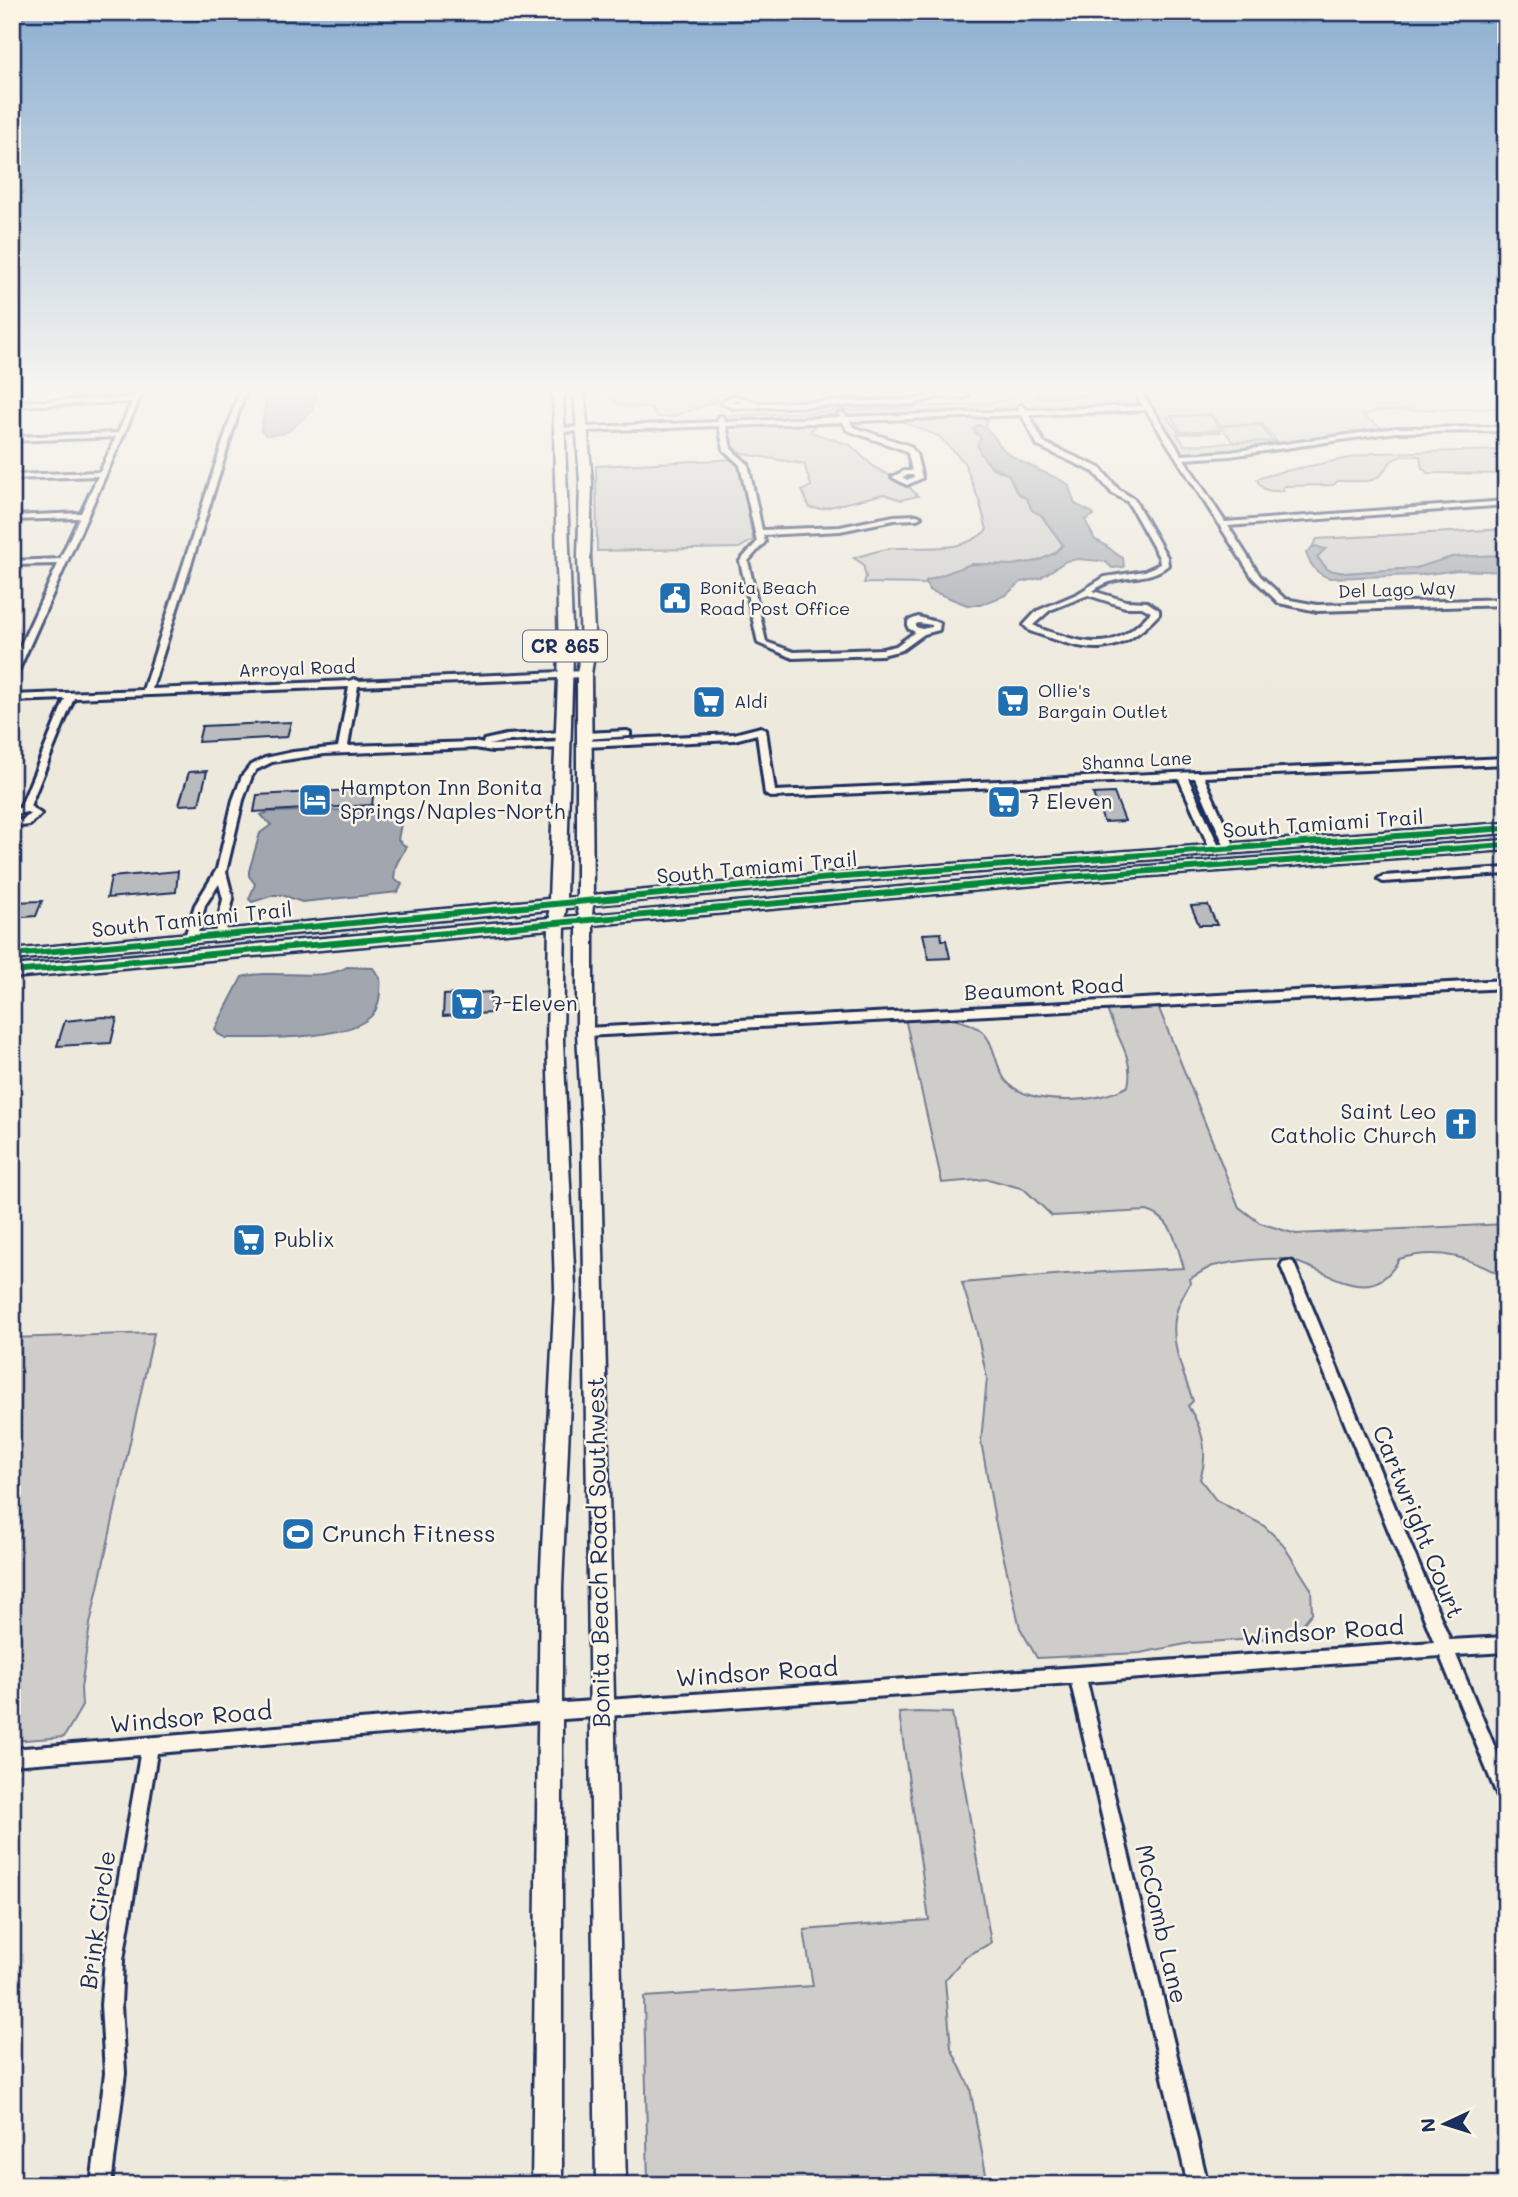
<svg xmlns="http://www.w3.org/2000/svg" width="1518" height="2197" viewBox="0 0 1518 2197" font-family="Mali,sans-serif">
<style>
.green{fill:#cfcdca;stroke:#757e94;stroke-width:2;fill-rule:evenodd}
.water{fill:#a2a7af;stroke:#6c778f;stroke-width:2}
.building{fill:#babbbe;stroke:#1b2f5e;stroke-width:2}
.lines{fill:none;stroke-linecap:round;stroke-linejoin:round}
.minor-casing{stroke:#1b2f5e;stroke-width:6}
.secondary-casing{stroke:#1b2f5e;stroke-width:5}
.primary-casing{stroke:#1b2f5e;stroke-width:5}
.minor{fill:#fcf5e5;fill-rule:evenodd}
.secondary{fill:#fcf5e5;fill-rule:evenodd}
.primary{fill:#fcf5e5;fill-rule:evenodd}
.cycleway-casing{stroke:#fcf5e5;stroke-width:10}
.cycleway{stroke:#00873e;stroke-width:6}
.labels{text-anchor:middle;stroke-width:5;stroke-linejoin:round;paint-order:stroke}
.far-poi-label{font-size:18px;fill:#1b2f5e;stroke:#fcf5e5;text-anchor:start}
.far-street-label{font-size:18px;fill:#1b2f5e;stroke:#fcf5e5}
.shield{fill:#fcf5e5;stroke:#5e6a86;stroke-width:2}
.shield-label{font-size:19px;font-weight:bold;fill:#1b2f5e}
.poi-label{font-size:21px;fill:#1b2f5e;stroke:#fcf5e5;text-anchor:start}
.street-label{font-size:21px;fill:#1b2f5e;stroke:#fcf5e5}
.near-street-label{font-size:24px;fill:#1b2f5e;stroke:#fcf5e5}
.near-poi-label{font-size:24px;fill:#1b2f5e;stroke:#fcf5e5;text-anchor:start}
</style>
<rect width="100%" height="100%" fill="#eee9dd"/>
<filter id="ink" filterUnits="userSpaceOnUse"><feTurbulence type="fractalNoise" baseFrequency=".0143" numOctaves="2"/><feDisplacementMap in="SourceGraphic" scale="14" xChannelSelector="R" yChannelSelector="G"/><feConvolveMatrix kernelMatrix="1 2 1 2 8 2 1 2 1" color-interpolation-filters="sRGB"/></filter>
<g filter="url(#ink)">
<!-- green -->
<path class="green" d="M604,389h146l-32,6 -1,6 -46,16h-14l-6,-9c-20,-2 -38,2 -47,-19z
M1009,389h29l1,9 99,-4 -3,-5h371v19l-128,3 -16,4 23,15 -150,21 -55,3 -30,-43 -41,4 -121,3 -3,9 -7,-2 -4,6 7,7 -1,15 12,15 17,7 10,19 8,5 5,11 9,5 22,30 -8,8 -17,8 -26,4 -41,-1 -45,17 1,3 -63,-1 2,-6 -3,-13 -9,-6c14,-4 29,-10 43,-10 33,-2 63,6 90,-18l-7,-27 -16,-41 -25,-26 -39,-15 -85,5 -5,6 40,13 25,23 30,15 13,13 -17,4 -17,-6 -63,15 -11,-1 -8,-17 9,-5 -7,-22 -60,-10 -10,-6 -9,-32 256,-12 27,-4zM1210,414l10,11 42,-1 14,17 -91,4 -8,-11 45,-2 -43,1 -12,-16z
M1210,415l11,15 -40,2 -10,-16z
M1260,425l12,16 -39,1 -12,-16z
M1506,450v24l-78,-1 -6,-5 -2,-12h-18l-10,4c-18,28 -23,20 -54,21l-5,4 -48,1 -3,2 2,3c-13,0 -22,2 -27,-12l23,-7 94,-19z
M739,459l14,81 -14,8 -142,3 -1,-85z
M1506,529v26l-54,2 -36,11 -71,5 -17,-3 -11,-13 8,-8 -15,1 7,-11z
M1158,1006l81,201 21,16 36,11 210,-10v54c-36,-20 -66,-31 -107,-19 -27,52 -71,10 -110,1 -16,-4 -58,2 -76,6 -8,3 -16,9 -24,13l1,4c-5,10 -12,20 -14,31 -7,29 8,60 17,87l-5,5c15,23 21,46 12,73l16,21 47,25 19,18 29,46 1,24 -14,17 -25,8 -82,5 -51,10 -103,5 -17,-30 -25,-108 -14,-79 6,-63 -11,-50 -14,-45 103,-9 119,-6c-8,-24 -10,-49 -37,-57l-95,5 -28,-27 -36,-10 -46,4 -37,-165c24,-2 54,-2 74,11 17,12 15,37 27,52 23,27 95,22 122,5 7,-29 -13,-50 -21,-77z
M154,1333l-64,291 -9,64 1,18 -18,31 -52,4v-403z
M916,1712l36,1 39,230 -26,14 -20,23 6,68 19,40 18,97h-340l-4,-188 169,-11 -9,-56 125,-10 -30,-207z"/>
<!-- water -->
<path class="water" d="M264,389h54l-7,23 -21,18 -8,4 -16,1 -5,-5 4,-23z
M1038,389h54l2,3 -5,4 -50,2 -3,-4z
M978,425c16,3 18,21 31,29 17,12 40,19 59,30l7,20 18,9 1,2 -9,5 10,20c12,4 17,12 28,18l1,9 -12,1 -6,-6 -6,-1 -22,-2 -12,2 -26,17 -19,4 -15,13 -26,10h-13l-38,-15 -3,-9 45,-17 41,1 26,-4 17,-8 8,-8 -22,-30 -9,-5 -5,-11 -11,-8 -7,-16c-16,-9 -24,-10 -32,-30l4,-7 -8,-9z
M1315,546l10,3 -8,8 11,13 17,3 71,-5 36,-11 54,-2v17l-48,-2 -38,5 -90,3c-12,-3 -20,-13 -24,-25z
M386,809l16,9 -4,22 8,7c-8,16 -10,12 -12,32l8,5 -4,8 -96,10 -20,-7h-8l-22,7 -3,-3 6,-15 -6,-8v-5l11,-38 11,-8 -10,-10 8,-3z
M347,967l26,1 7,10c1,11 0,27 -7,36 -21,27 -114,24 -147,24l-8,-4 -3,-5 27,-52c29,-9 78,6 105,-10z"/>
<!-- building -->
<path class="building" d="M291,722l-4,15 -89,5 4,-16z
M207,771l-8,33 -20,1 10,-33z
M374,789l-2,16 -118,7 3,-17z
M1114,793l11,28 -21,1 -11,-28z
M178,871l-2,21 -69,6 4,-21z
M42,901l-6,15 -24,2v-16z
M1208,905l9,20h-18l-8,-19z
M941,933l1,7h4l4,18 -21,1 -6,-25z
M491,992v21l-48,3 1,-21z
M103,1017l14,1 -6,25 -54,3 8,-25z"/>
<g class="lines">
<defs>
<path id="minor" d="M138,389h6l-127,285 -5,3v-13l46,-100 -46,1v-4l48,-2 19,-41 -67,2v-4l69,-3 17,-37 -86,3v-4l88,-3 16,-35 -104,4v-4l106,-4 14,-31 -120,4v-4l121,-4z
M240,389h6l-94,300 198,-8 4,-2 4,2 226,-10 5,3 -5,3 -226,9 -10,60 127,-4 8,2 1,-4 22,-5 57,-3 5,3 -2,2 -60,4 -17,4 73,-3 5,3 -5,3 -70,3 -17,-3 -151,6 -52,8 -16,8 -4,6 -9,24 -17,72 7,27 -8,35 -5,3 -5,-3 8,-35 -4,-15 -14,21 -8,32 -6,3 -6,-3 10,-32 22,-36 16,-69 9,-24 8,-10 15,-8 28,-6 45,-5 11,-60 -275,11 -44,108 11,8 -11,11 -18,2v-6l11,-1 7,-6 -3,-2 -15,3v-6l8,-1 45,-109 -53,2v-6l131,-5z
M1133,389h6l43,66 48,-3 166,-24 110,-1v4l-110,1 -166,24 -46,3 41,63 281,-21v4l-278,21 32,50 25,23 32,6 189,-6v6l-189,6 -38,-8 -26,-25 -107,-168 -117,5 15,28 56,25 18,21 16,10 33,58 1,8c-22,19 -50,6 -75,26l33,10 21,1 12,8v4c-45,48 -72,37 -129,17l-6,-6 13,-14 40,-17 28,-17 40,-6 15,-7 -1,-7 -31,-55 -16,-9 -18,-21 -56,-26 -16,-31 -172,6 3,6 57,19 6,8 6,24 -15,7 -15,-8 12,-6h8l-4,-17 -4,-4 -57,-20 -4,-8 -117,4 5,23 17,15 14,66 78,-3 54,-11 23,-1 4,2 -4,2 -23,1 -54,11 -77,4 2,7 -17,19 18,81 28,10 88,-3 14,-3 19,-14 -7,-4v-7l10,-4 22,6 -1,7 -15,4 -22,16 -20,5 -89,3 -35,-15 -18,-82 17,-19 -17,-77 -16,-15 -5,-24 -160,6 -4,-2 4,-2 159,-6 -1,-4 4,-2 2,1 2,5 115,-5 -2,-3 4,-2 5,5 173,-6 -2,-4 3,-2 5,5 117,-4zM908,475h5l1,2 -7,3 -5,-3zM1088,595l37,12h17l9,5c-28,30 -48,37 -88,24 -10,-3 -21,-6 -30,-11l17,-15zM919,623l13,2v2l-10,2 -6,-2v-3z
M938,393l27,1 3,2 -3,2 -27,-1 -25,7 -180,4 -11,-5c9,-11 22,-6 33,0l158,-3zM736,400l9,4 -15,-2z
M761,727l5,3 9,61 731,-33v6l-302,13 31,70 -5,3 -5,-3 -30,-69h-7l32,71 -5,3 -5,-3 -31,-70 -409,18 -5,-3 -8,-60 -23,6 -149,7 -5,-3 5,-3 149,-7z
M627,731l3,1v4l-45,3 -5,-3 5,-3z
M1506,868v6l-123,8 -5,-3 5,-3z
M1506,980v8l-921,48 -6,-4 6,-4z
M1288,1261l5,1 2,4 155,374 56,-3v15l-50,3 50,119v31l-6,-3 -60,-146 -353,26 121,503h-20l-117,-502 -521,37 -393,33 -34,207 -2,45 4,68 -14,112h-20l14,-112 -4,-68 4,-45 35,-205 -128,10v-16l538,-45 884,-62 -153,-376 2,-4z"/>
<path id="secondary" d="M585,915l8,5v112l7,96 26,1057h-30l-14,-1057 -5,-96v-112z
M557,918l8,5 -2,118 12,247 -13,299v598h-30l8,-598 15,-299 -8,-247 2,-118z"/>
<path id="primary" d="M553,389h10l10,265 -7,244 11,-1v-223l4,-25 -3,-92 2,-75 -6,-93h10l8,93 -2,75 5,92 -4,25 2,221 238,-22 675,-50v10l-675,50 -238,22 -1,10 475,-43 439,-32v10l-439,32 -1055,96v-12l538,-48 -1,-8 -537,50v-10l537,-51 10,-245zM577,907l2,9 -14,1 1,-9z"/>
</defs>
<!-- minor casing -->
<use href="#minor" class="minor-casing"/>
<!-- secondary casing -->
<use href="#secondary" class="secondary-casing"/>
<!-- primary casing -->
<use href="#primary" class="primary-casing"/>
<!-- minor -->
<use href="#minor" class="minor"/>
<!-- secondary -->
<use href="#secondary" class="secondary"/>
<!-- primary -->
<use href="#primary" class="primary"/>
<defs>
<path id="cycleway" d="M12,955l819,-77 675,-50
M12,972l1055,-95 439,-32"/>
</defs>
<!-- cycleway casing -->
<use href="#cycleway" class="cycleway-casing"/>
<!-- cycleway -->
<use href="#cycleway" class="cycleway"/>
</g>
</g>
<!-- sky -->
<linearGradient id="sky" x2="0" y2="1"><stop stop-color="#8cafd1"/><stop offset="0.56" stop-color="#f7f5f0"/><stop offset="1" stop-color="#f7f5f0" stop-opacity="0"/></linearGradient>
<rect width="1518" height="696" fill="url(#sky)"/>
<!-- icons -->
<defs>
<symbol id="civic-square" viewBox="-11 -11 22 22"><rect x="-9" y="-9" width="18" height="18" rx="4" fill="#1f6fb2" stroke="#fcf5e5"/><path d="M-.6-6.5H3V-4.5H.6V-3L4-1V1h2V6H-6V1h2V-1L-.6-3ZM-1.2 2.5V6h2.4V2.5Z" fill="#fff"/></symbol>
<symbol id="supermarket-square" viewBox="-11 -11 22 22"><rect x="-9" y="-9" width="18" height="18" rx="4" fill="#1f6fb2" stroke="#fcf5e5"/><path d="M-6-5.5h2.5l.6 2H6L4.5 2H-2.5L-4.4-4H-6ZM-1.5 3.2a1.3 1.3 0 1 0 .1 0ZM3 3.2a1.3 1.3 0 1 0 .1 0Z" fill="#fff"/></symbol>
<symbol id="hotel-square" viewBox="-11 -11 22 22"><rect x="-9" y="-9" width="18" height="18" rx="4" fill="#1f6fb2" stroke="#fcf5e5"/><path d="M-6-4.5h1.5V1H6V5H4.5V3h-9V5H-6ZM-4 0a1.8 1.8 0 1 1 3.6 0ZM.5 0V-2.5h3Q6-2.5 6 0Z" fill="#fff"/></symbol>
<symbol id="church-square" viewBox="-11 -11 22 22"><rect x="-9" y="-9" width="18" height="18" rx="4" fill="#1f6fb2" stroke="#fcf5e5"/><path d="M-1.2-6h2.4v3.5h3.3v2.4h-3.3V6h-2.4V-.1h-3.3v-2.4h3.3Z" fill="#fff"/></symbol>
<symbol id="stadium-square" viewBox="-11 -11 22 22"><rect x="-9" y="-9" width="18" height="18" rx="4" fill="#1f6fb2" stroke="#fcf5e5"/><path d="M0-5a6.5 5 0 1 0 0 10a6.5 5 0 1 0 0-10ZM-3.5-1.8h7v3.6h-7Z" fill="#fff"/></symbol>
</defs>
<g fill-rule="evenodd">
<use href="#civic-square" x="656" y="579" width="38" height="38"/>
<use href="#supermarket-square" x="994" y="682" width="38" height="38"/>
<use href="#supermarket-square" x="690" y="683" width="38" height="38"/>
<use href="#hotel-square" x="296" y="781" width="38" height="38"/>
<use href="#supermarket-square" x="985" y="783" width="38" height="38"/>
<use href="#supermarket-square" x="448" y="985" width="38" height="38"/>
<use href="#church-square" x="1442" y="1105" width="38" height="38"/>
<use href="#supermarket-square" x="230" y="1221" width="38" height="38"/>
<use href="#stadium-square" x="279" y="1515" width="38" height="38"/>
</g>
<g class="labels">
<!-- far-poi labels -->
<g class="far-poi-label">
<text x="700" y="594">Bonita Beach<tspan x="700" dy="21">Road Post Office</tspan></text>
<text x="1038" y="697">Ollie's<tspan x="1038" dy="21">Bargain Outlet</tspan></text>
<text x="734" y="708">Aldi</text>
</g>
<!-- far-street labels -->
<g class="far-street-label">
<text transform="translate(1397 590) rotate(-2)" y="6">Del Lago Way</text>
<text transform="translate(297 669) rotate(-2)" y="6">Arroyal Road</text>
<text transform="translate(1137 761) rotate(-3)" y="6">Shanna Lane</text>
</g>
<!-- shield labels -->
<rect class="shield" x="523" y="630.5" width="84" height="31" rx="5"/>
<g class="shield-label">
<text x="565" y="653">CR 865</text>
</g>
<!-- poi labels -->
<g class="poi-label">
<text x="340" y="795">Hampton Inn Bonita<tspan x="340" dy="24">Springs/Naples-North</tspan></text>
<text x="1028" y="809">7 Eleven</text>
<text x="491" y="1011">7-Eleven</text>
<text x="1436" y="1119" text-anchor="end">Saint Leo<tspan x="1436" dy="24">Catholic Church</tspan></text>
<text x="274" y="1247">Publix</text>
</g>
<!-- street labels -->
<g class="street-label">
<text transform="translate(1323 824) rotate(-4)" y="7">South Tamiami Trail</text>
<text transform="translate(757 868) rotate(-5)" y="7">South Tamiami Trail</text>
<text transform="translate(192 920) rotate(-6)" y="7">South Tamiami Trail</text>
<text transform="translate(1044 989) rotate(-3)" y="7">Beaumont Road</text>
</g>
<!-- near-street labels -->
<g class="near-street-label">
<text transform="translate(1418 1522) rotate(68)" y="8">Cartwright Court</text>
<text transform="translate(599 1552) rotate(-91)" y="8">Bonita Beach Road Southwest</text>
<text transform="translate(1323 1632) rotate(-4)" y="8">Windsor Road</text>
<text transform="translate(757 1673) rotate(-4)" y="8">Windsor Road</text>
<text transform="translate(191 1718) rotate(-5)" y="8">Windsor Road</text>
<text transform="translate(98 1920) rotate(-82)" y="8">Brink Circle</text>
<text transform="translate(1161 1924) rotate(77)" y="8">McComb Lane</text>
</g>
<!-- near-poi labels -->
<g class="near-poi-label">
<text x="322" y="1542">Crunch Fitness</text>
</g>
</g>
<!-- margin -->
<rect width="1518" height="2197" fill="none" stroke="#fcf5e5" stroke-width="42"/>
<rect x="21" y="21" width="1476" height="2155" fill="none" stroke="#1b2f5e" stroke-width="2.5" filter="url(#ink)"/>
<!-- north arrow -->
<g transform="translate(1445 2124) rotate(266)" stroke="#fcf5e5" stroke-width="5" paint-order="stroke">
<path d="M0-5L12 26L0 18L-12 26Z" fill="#1b2f5e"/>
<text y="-10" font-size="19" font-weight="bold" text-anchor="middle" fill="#1b2f5e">N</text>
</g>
</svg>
